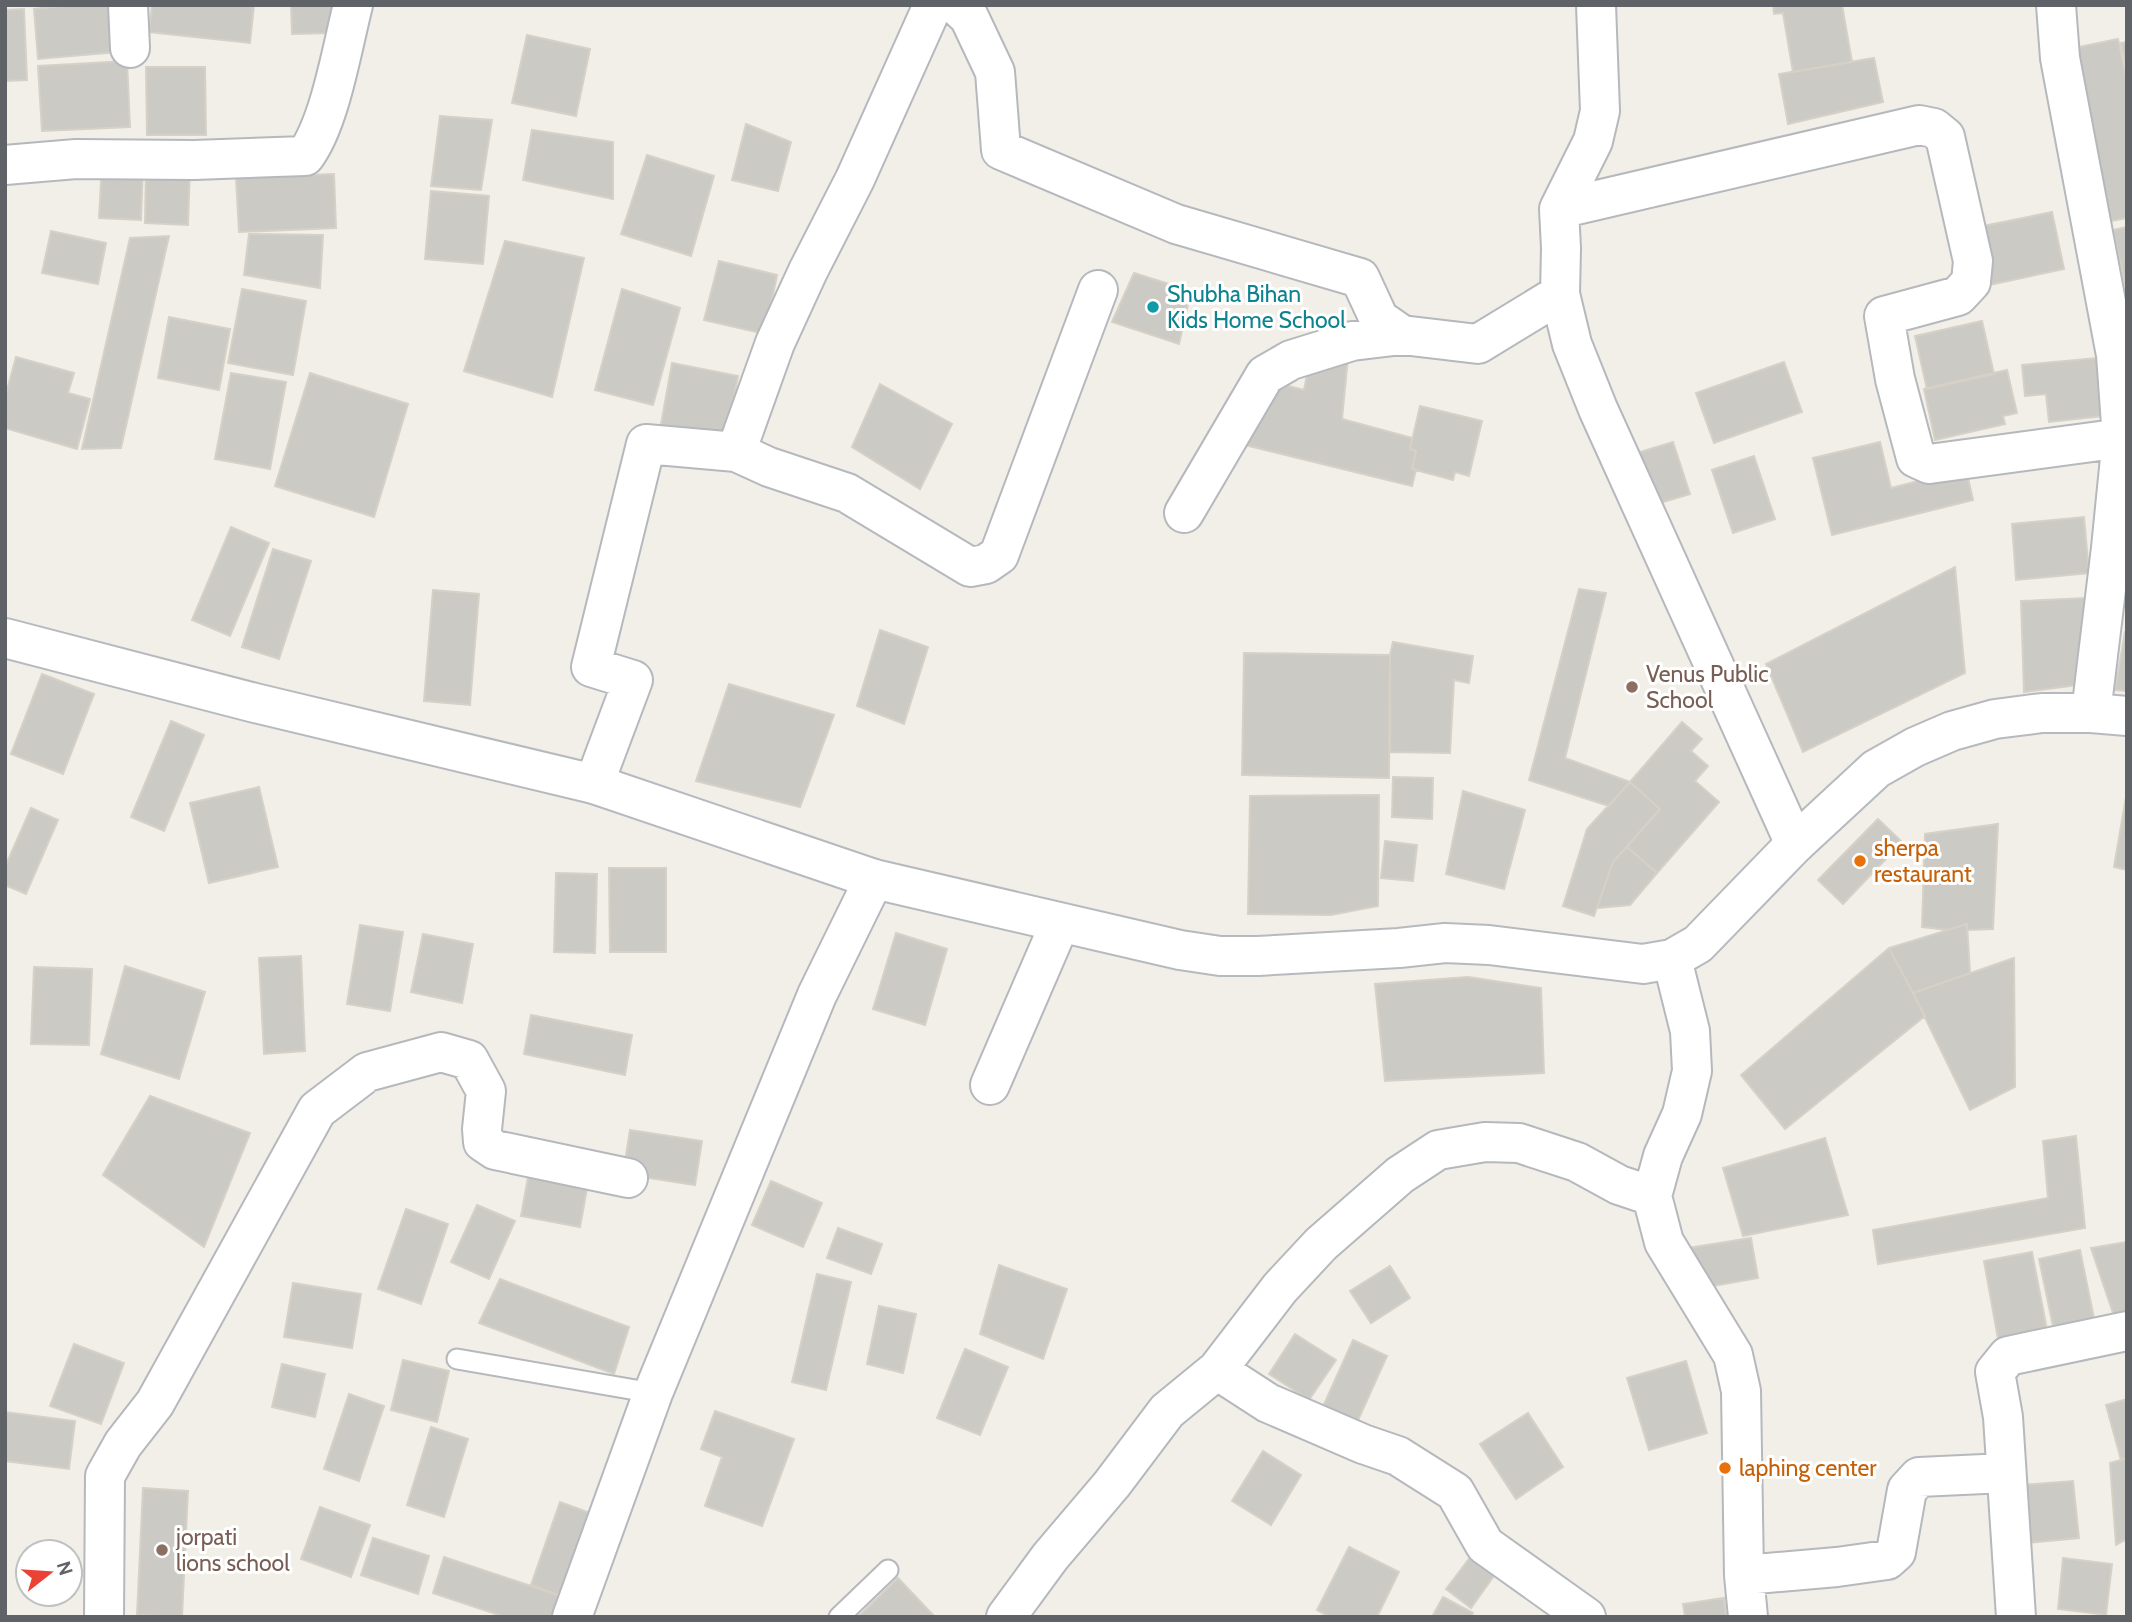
<svg xmlns="http://www.w3.org/2000/svg" width="2132" height="1622" viewBox="0 0 2132 1622" font-family="Cabin,sans-serif">
<style>
.building{fill:#cccac5;stroke:#d6d1c6;stroke-width:2}
.lines{fill:none;stroke-linecap:round;stroke-linejoin:round}
.service-casing{stroke:#b5b8bc;stroke-width:23}
.minor-casing{stroke:#b5b8bc;stroke-width:42}
.secondary-casing{stroke:#b6babf;stroke-width:42}
.service{stroke:#fff;stroke-width:19}
.minor{stroke:#fff;stroke-width:38}
.secondary{stroke:#fff;stroke-width:38}
.culture-dot{fill:#0f9aa8;stroke:#fff;stroke-width:2.5}
.education-dot{fill:#8d6e63;stroke:#fff;stroke-width:2.5}
.food-dot{fill:#e8710a;stroke:#fff;stroke-width:2.5}
.labels{text-anchor:middle;stroke-width:6;stroke-linejoin:round;paint-order:stroke}
.culture-label{font-size:23px;fill:#0d838f;stroke:#fff;text-anchor:start}
.education-label{font-size:23px;fill:#785e54;stroke:#fff;text-anchor:start}
.food-label{font-size:23px;fill:#c56008;stroke:#fff;text-anchor:start}
</style>
<rect width="100%" height="100%" fill="#f1efe8"/>
<!-- building -->
<path class="building" d="M72,5h41l4,47 -79,7 -4,-50z
M152,5h102l-4,38 -101,-11z
M291,5h41l1,28 -41,1z
M1773,5h69l10,57 -59,10 -10,-59 -9,1z
M24,9l3,71 -22,1v-71z
M527,35l63,14 -14,67 -64,-13z
M2118,39l9,42v137l-16,3 -37,-173z
M2127,42v28l-6,-27z
M1874,58l9,44 -95,22 -9,-50z
M127,61l3,66 -88,4 -4,-65z
M146,67h59l1,68h-59z
M440,116l52,4 -11,70 -50,-4z
M746,124l45,18 -13,49 -46,-11z
M532,130l81,12v57l-90,-19z
M647,155l67,21 -23,80 -70,-22z
M102,163l41,2 -2,55 -42,-2z
M146,166l44,1 -2,58 -43,-2z
M334,174l2,54 -97,4 -3,-54z
M431,191l58,5 -6,68 -58,-5z
M2052,212l12,57 -75,16 -11,-58z
M2127,227v65l-14,-62z
M51,231l55,12 -8,41 -56,-11z
M249,234l74,1 -3,53 -76,-13z
M169,236l-48,212 -39,1 48,-211z
M505,241l79,17 -32,139 -88,-26z
M719,261l58,14 -12,59 -61,-14z
M1134,273l57,18 -12,53 -67,-22z
M242,289l64,12 -13,74 -65,-12z
M622,289l58,19 -27,97 -58,-15z
M169,317l61,12 -11,61 -61,-12z
M1982,321l12,53 -67,15 -12,-53z
M16,357l58,16 -6,20 22,6 -13,50 -72,-21v-30z
M1348,357l-6,62 70,19 -2,11 6,2 -4,18 4,1 -4,16 -175,-43 36,-61 31,8 5,-26z
M2097,358l6,58 -54,6 -3,-28 -21,2 -3,-31z
M1784,362l18,50 -88,31 -18,-50z
M672,363l66,13 -13,67 -65,-13z
M2007,370l10,43 -14,3 2,8 -70,16 -11,-51z
M231,373l55,9 -16,87 -55,-10z
M310,373l98,31 -34,113 -99,-31z
M880,384l72,40 -32,65 -68,-42z
M1420,406l62,15 -13,55 -14,-4 -2,8 -41,-11 4,-18 -6,-2z
M1673,442l17,52 -37,11 -16,-52z
M1880,442l11,46 75,-19 7,31 -141,35 -19,-77z
M1754,456l21,63 -42,14 -21,-63z
M2084,517l5,56 -73,7 -4,-56z
M231,527l38,16 -39,93 -38,-16z
M273,549l38,12 -32,98 -37,-12z
M1955,567l10,106 -162,79 -37,-88z
M1579,589l27,4 -41,165 65,24 -21,24 -80,-26z
M433,590l46,4 -9,111 -46,-4z
M2087,598l-10,87 -53,7 -3,-91z
M880,630l48,17 -24,77 -47,-18z
M2125,632h2v59l-12,-1z
M1393,642l80,14 -4,27 -15,-3 -4,73 -60,-1v-97z
M1244,653l146,2 -1,123 -147,-3z
M42,674l52,20 -31,80 -52,-20z
M729,684l105,31 -34,92 -104,-26z
M171,721l33,14 -40,96 -33,-14z
M1682,722l20,17 -11,12 17,15 -13,15 24,21 -62,71 -30,-26 33,-38 -30,-27z
M1393,777l40,1 -1,41 -40,-2z
M1630,782l30,27 -47,53 -19,54 -31,-10 24,-77z
M259,787l19,80 -69,16 -19,-80z
M1463,791l62,19 -21,79 -58,-15z
M2127,791v79l-13,-3z
M1379,795l-1,111 -47,9 -83,-1 2,-118z
M31,808l27,12 -32,74 -21,-9v-18z
M1878,819l24,23 -59,62 -25,-24z
M1998,824l-5,105 -26,1v-6l-19,6 -26,-3 3,-93z
M1385,841l32,4 -4,36 -32,-3z
M1627,847l30,26 -27,32 -33,3 16,-46z
M609,868h57v84h-56z
M556,873l41,1 -2,79 -41,-1z
M1967,924l3,49 -57,20 -24,-45z
M360,925l43,7 -13,79 -43,-7z
M896,933l51,16 -22,76 -52,-16z
M423,934l50,10 -11,59 -51,-11z
M1889,948l36,68 -140,113 -44,-54z
M301,956l4,95 -41,3 -5,-96z
M2014,958l1,129 -45,23 -57,-117z
M125,966l80,26 -26,87 -78,-25z
M34,967l58,2 -3,76 -58,-1z
M1468,977l73,11 3,85 -159,8 -10,-97z
M531,1015l101,20 -7,40 -101,-21z
M150,1096l100,37 -46,114 -101,-72z
M630,1130l72,11 -7,44 -72,-11z
M2076,1136l9,92 -207,36 -5,-34 175,-32 -5,-57z
M1825,1138l23,77 -105,21 -20,-68z
M529,1172l59,11 -8,44 -59,-11z
M771,1181l51,22 -19,44 -51,-22z
M477,1205l38,16 -26,58 -38,-17z
M406,1209l42,15 -27,80 -43,-15z
M838,1228l44,16 -11,30 -44,-16z
M1751,1238l7,40 -50,9 -20,-39z
M2127,1242v73l-13,1 -23,-68z
M2080,1250l14,68 -41,8 -14,-67z
M2032,1252l15,78 -49,9 -14,-78z
M999,1265l68,24 -24,70 -63,-25z
M1390,1266l20,32 -39,25 -21,-32z
M817,1274l34,8 -25,108 -34,-8z
M500,1279l129,48 -15,47 -135,-51z
M293,1283l68,11 -9,54 -68,-11z
M879,1306l37,8 -13,59 -36,-9z
M1295,1334l41,26 -27,40 -40,-26z
M1353,1340l34,16 -32,71 -34,-16z
M74,1344l50,19 -23,61 -51,-18z
M965,1349l43,18 -28,68 -43,-17z
M403,1360l46,11 -12,51 -46,-12z
M1686,1361l21,72 -58,17 -22,-72z
M282,1364l43,10 -10,43 -43,-10z
M349,1394l35,12 -25,75 -35,-12z
M2127,1399v59l-6,2 -15,-55z
M715,1411l79,28 -32,87 -57,-20 17,-49 -21,-8z
M5,1412l70,9 -6,48 -64,-8z
M1528,1413l35,54 -47,32 -36,-55z
M431,1427l37,12 -24,78 -37,-12z
M1263,1451l38,24 -30,50 -39,-24z
M2127,1458v81l-11,6 -6,-82z
M2073,1481l6,57 -53,5 -5,-58z
M143,1488l45,3 -6,126 -45,-2z
M560,1502l33,12 -29,83 -33,-12z
M320,1507l50,18 -19,52 -50,-18z
M373,1538l56,18 -11,38 -57,-19z
M1349,1547l50,25 -22,45h-47l-13,-7z
M1472,1555l24,18 -25,35 -25,-19z
M444,1557l120,40 -7,20h-52l-72,-24z
M2063,1558l49,6 -6,51 -48,-6z
M898,1578l37,39h-77z
M1443,1597l30,16 -2,4h-39z
M1724,1598l2,19h-41l-2,-13z"/>
<g class="lines">
<defs>
<path id="service" d="M457,1359l196,34
M839,1617l49,-47"/>
<path id="minor" d="M128,5l2,43
M956,5l13,12 26,55 6,78 175,74 184,54 19,41 23,16
M1596,5l4,106 -7,30 -34,68 2,39 -1,46 12,50 26,65 197,435
M2056,5l4,53 56,297 6,83 -11,110 -20,165
M5,165l71,-6 118,1 111,-4c25,-33 37,-108 48,-151
M1559,209l360,-84 15,3 11,9 28,124 -2,21 -13,14 -74,20 11,63 21,79 13,6 193,-26
M736,452l39,-109 33,-72 47,-92 78,-174
M1184,513l81,-138 26,-15 61,-19 50,-6 76,9 82,-50
M594,784l39,-104 -42,-13 55,-223 90,8 33,15 78,26 123,74 16,-3 13,-9 99,-265
M1672,959l18,72 2,40 -10,43 -19,42 -11,40 12,46 69,113 8,36 3,184 4,42
M990,1085l70,-162
M1217,1370l63,-82 41,-44 79,-69 38,-25 47,-8 34,1 58,19 42,23 33,11
M1744,1575l93,-8 50,-7 9,-8 11,-62 12,-13 87,-4
M104,1617l1,-141 18,-32 32,-41 162,-293 50,-38 74,-20 28,8 17,31 -4,38 1,13 12,8 133,28
M572,1617l81,-224 164,-398 57,-116
M1006,1617l44,-60 62,-73 55,-73 50,-41 51,33 95,41 35,12 57,36 30,53 101,72
M2016,1617l-13,-200 -8,-45 13,-16 119,-25"/>
<path id="secondary" d="M5,638l250,65 339,81 280,95 306,71 40,6h38l141,-8 46,-5 44,2 154,19 29,-5 26,-15 97,-100 81,-75 39,-22 37,-16 43,-12 47,-6h49l36,3"/>
</defs>
<!-- service casing -->
<use href="#service" class="service-casing"/>
<!-- minor casing -->
<use href="#minor" class="minor-casing"/>
<!-- secondary casing -->
<use href="#secondary" class="secondary-casing"/>
<!-- service -->
<use href="#service" class="service"/>
<!-- minor -->
<use href="#minor" class="minor"/>
<!-- secondary -->
<use href="#secondary" class="secondary"/>
</g>
<!-- markers -->
<circle class="culture-dot" cx="1153" cy="307" r="7"/>
<g class="education-dot">
<circle cx="1632" cy="687" r="7"/>
<circle cx="162" cy="1550" r="7"/>
</g>
<g class="food-dot">
<circle cx="1860" cy="861" r="7"/>
<circle cx="1725" cy="1468" r="7"/>
</g>
<g class="labels">
<!-- culture labels -->
<g class="culture-label">
<text x="1167" y="302">Shubha Bihan<tspan x="1167" dy="26">Kids Home School</tspan></text>
</g>
<!-- education labels -->
<g class="education-label">
<text x="1646" y="682">Venus Public<tspan x="1646" dy="26">School</tspan></text>
<text x="176" y="1545">jorpati<tspan x="176" dy="26">lions school</tspan></text>
</g>
<!-- food labels -->
<g class="food-label">
<text x="1874" y="856">sherpa<tspan x="1874" dy="26">restaurant</tspan></text>
<text x="1739" y="1476">laphing center</text>
</g>
</g>
<!-- border -->
<rect width="2132" height="1622" fill="none" stroke="#5f6368" stroke-width="14"/>
<!-- north arrow -->
<g transform="translate(49 1573) rotate(73)"><circle r="33" fill="#ffffff" stroke="#bfc1c3" stroke-width="2"/>
<path d="M0-5L12 26L0 18L-12 26Z" fill="#ea4335"/>
<text y="-10" font-size="19" font-weight="bold" text-anchor="middle" fill="#5f6368">N</text>
</g>
</svg>
